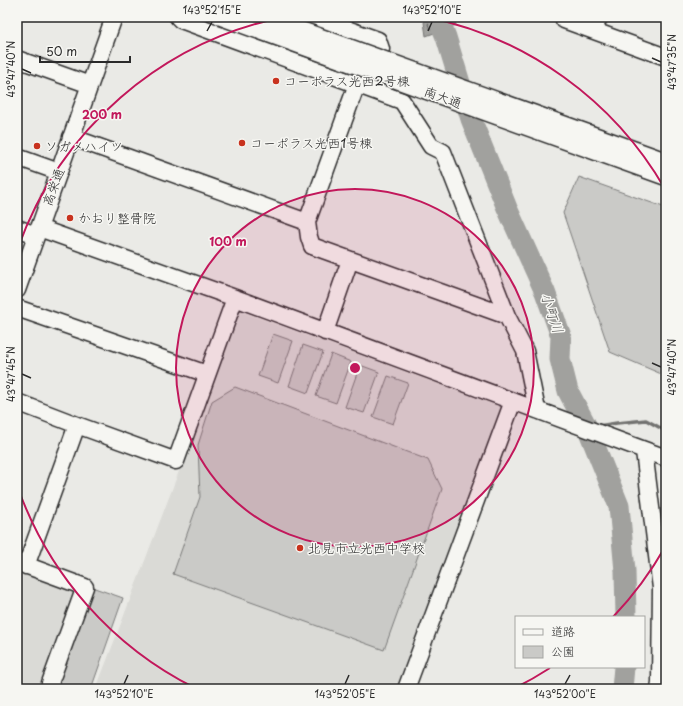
<svg xmlns="http://www.w3.org/2000/svg" width="683" height="706" viewBox="0 0 683 706" font-family="'Playpen Sans','Klee One',sans-serif">
<style>
.built{fill:#dadad6}
.green{fill:#cacac7;stroke:#7a7a79}
.water{fill:#a1a19e;stroke:#727270}
.lines{fill:none;stroke-linecap:round;stroke-linejoin:round}
.shore{stroke:#5a5a59;stroke-width:1}
.stream{stroke:#727270;stroke-width:3.5}
.river{stroke:#a1a19e;stroke-width:21}
.minor-casing{stroke:#2b2b2b;stroke-width:19}
.minor{stroke:#f6f6f2;stroke-width:16}
.minor-bridge-casing{stroke:#2b2b2b;stroke-width:19;stroke-linecap:butt}
.minor-bridge{stroke:#f6f6f2;stroke-width:16}
.ticks{fill:none;stroke:#2b2b2b;stroke-width:1.5}
.ring{fill:none;stroke:#c2185b;stroke-width:2}
.poi-dot{fill:#c8321e;stroke:#f6f6f2;stroke-width:1.5}
.labels{text-anchor:middle;stroke-width:3;stroke-linejoin:round;paint-order:stroke}
.poi-label{font-size:13px;fill:#2b2b2b;stroke:#f6f6f2;text-anchor:start}
.street-label{font-size:13px;fill:#2b2b2b;stroke:#f6f6f2}
.water-label{font-size:14px;font-style:italic;fill:#545453;stroke:#f6f6f2}
.centre{fill:#c2185b;stroke:#f6f6f2;stroke-width:2}
.ring-label{font-size:12px;text-anchor:middle;font-weight:bold;fill:#c2185b;stroke:#f6f6f2;stroke-width:3;stroke-linejoin:round;paint-order:stroke}
.neatline{fill:none;stroke:#2b2b2b;stroke-width:1.5}
.ticks-label{font-size:10px;text-anchor:middle;fill:#2b2b2b}
</style>
<rect width="100%" height="100%" fill="#eaeae6"/>
<filter id="ink" filterUnits="userSpaceOnUse"><feTurbulence type="fractalNoise" baseFrequency=".025" numOctaves="2"/><feDisplacementMap in="SourceGraphic" scale="8" xChannelSelector="R" yChannelSelector="G"/><feConvolveMatrix kernelMatrix="1 2 1 2 8 2 1 2 1" color-interpolation-filters="sRGB"/></filter>
<g filter="url(#ink)">
<!-- built -->
<path class="built" d="M240,311l261,96 -102,282h-303z
M17,569l54,19 4,8 -29,93h-29z"/>
<!-- green -->
<path class="green" d="M579,177l87,31v168l-56,-24 -47,-139z
M273,334l20,7 -15,42 -20,-7z
M303,345l20,7 -15,41 -19,-7z
M331,354l20,8 -15,41 -20,-7z
M360,365l19,7 -15,41 -19,-6z
M388,376l20,7 -15,41 -20,-7z
M235,387l193,73 14,29 -58,161 -211,-76 27,-77 -2,-52 14,-44z
M89,586l34,12 -32,91h-31l-4,-7z"/>
<!-- water -->
<path class="water" d="M430,17h23l3,8 -30,11 -2,-14z"/>
<g class="lines">
<!-- shore -->
<path class="shore" d="M432,17l-1,3 -3,4 2,5 19,-6 1,-6"/>
<!-- stream -->
<path class="stream" d="M598,426l19,-3 29,-3 20,11"/>
<!-- river -->
<path class="river" d="M438,17l8,20 25,82 36,89 38,84 16,44 -1,23 8,32 20,38 31,77 6,65 1,46
M622,689l2,-22"/>
<defs>
<path id="minor" d="M178,17l3,3 221,81 29,45 12,6 64,164
M313,17l65,23 3,9 -8,21
M564,20l102,37
M594,30l5,-13
M17,59l73,26
M71,137l236,85 50,-138
M17,157l42,15
M307,222l2,15 3,9 195,70 18,35 12,59
M17,228l19,7
M39,228l196,70 431,160
M17,290l97,-273
M17,308l190,66
M325,332l25,-72
M17,402l60,23 99,36 59,-163
M644,451l17,137 -1,94 -1,7
M17,562l68,25 -35,96 3,6
M26,566l51,-141
M406,689l107,-288"/>
</defs>
<!-- minor casing -->
<use href="#minor" class="minor-casing"/>
<!-- minor -->
<use href="#minor" class="minor"/>
<defs>
<path id="minor-bridge" d="M221,17l445,160
M265,17l401,144"/>
</defs>
<!-- minor-bridge casing -->
<use href="#minor-bridge" class="minor-bridge-casing"/>
<!-- minor-bridge -->
<use href="#minor-bridge" class="minor-bridge"/>
</g>
</g>
<!-- ticks -->
<path class="ticks" d="M207,31l5,-9M428,31l4,-9M652,58l9,4M22,69l9,4M652,363l9,4M22,374l9,4M124,684l4,-9M345,684l4,-9M565,684l5,-9"/>
<!-- distance rings -->
<circle cx="355" cy="368" r="179" fill="#c2185b" fill-opacity=".12"/>
<g class="ring">
<circle cx="355" cy="368" r="179"/>
<path d="M665 547A358 358 0 0 1 613 617M550 668A358 358 0 0 1 515 688M195 688A358 358 0 0 1 18 488M18 248A358 358 0 0 1 284 17M426 17A358 358 0 0 1 665 189"/>
</g>
<!-- markers -->
<g class="poi-dot">
<circle cx="276" cy="81" r="4"/>
<circle cx="242" cy="143" r="4"/>
<circle cx="37" cy="146" r="4"/>
<circle cx="70" cy="218" r="4"/>
<circle cx="300" cy="548" r="4"/>
</g>
<g class="labels">
<!-- poi labels -->
<g class="poi-label">
<text x="284" y="86">コーポラス光西2号棟</text>
<text x="250" y="148">コーポラス光西1号棟</text>
<text x="45" y="151">ソガメハイツ</text>
<text x="78" y="223">かおり整骨院</text>
<text x="308" y="553">北見市立光西中学校</text>
</g>
<!-- street labels -->
<g class="street-label">
<text transform="translate(443 97) rotate(20)" y="5">南大通</text>
<text transform="translate(53 187) rotate(-70)" y="5">高栄通</text>
</g>
<!-- water labels -->
<g class="water-label">
<text transform="translate(552 313) rotate(71)" y="5">小町川</text>
</g>
</g>
<circle cx="355" cy="368" r="6" class="centre"/>
<g class="ring-label">
<text x="102" y="119">200 m</text>
<text x="228" y="246">100 m</text>
</g>
<!-- margin -->
<rect width="683" height="706" fill="none" stroke="#f6f6f2" stroke-width="44"/>
<!-- legend -->
<rect x="515" y="616" width="130" height="52" fill="#f6f6f2" stroke="#a5a5a2"/>
<rect x="523" y="629" width="20" height="6" fill="#f6f6f2" stroke="#a5a5a2"/>
<text x="551" y="636" font-size="12" fill="#2b2b2b">道路</text>
<rect x="523" y="646" width="20" height="12" fill="#cacac7" stroke="#a5a5a2"/>
<text x="551" y="656" font-size="12" fill="#2b2b2b">公園</text>
<!-- scale -->
<path d="M40 56v6h90v-6" fill="none" stroke="#2b2b2b" stroke-width="2"/>
<text x="46" y="56" font-size="12" fill="#2b2b2b" stroke="#f6f6f2" stroke-width="3" paint-order="stroke">50 m</text>
<rect x="22" y="22" width="639" height="662" class="neatline"/>
<g class="ticks-label">
<text x="212" y="14">143°52'15"E</text>
<text x="432" y="14">143°52'10"E</text>
<text transform="translate(672 62) rotate(-90)" y="4">43°47'35"N</text>
<text transform="translate(11 69) rotate(-90)" y="4">43°47'40"N</text>
<text transform="translate(672 367) rotate(-90)" y="4">43°47'40"N</text>
<text transform="translate(11 374) rotate(-90)" y="4">43°47'45"N</text>
<text x="124" y="698">143°52'10"E</text>
<text x="345" y="698">143°52'05"E</text>
<text x="565" y="698">143°52'00"E</text>
</g>
</svg>
